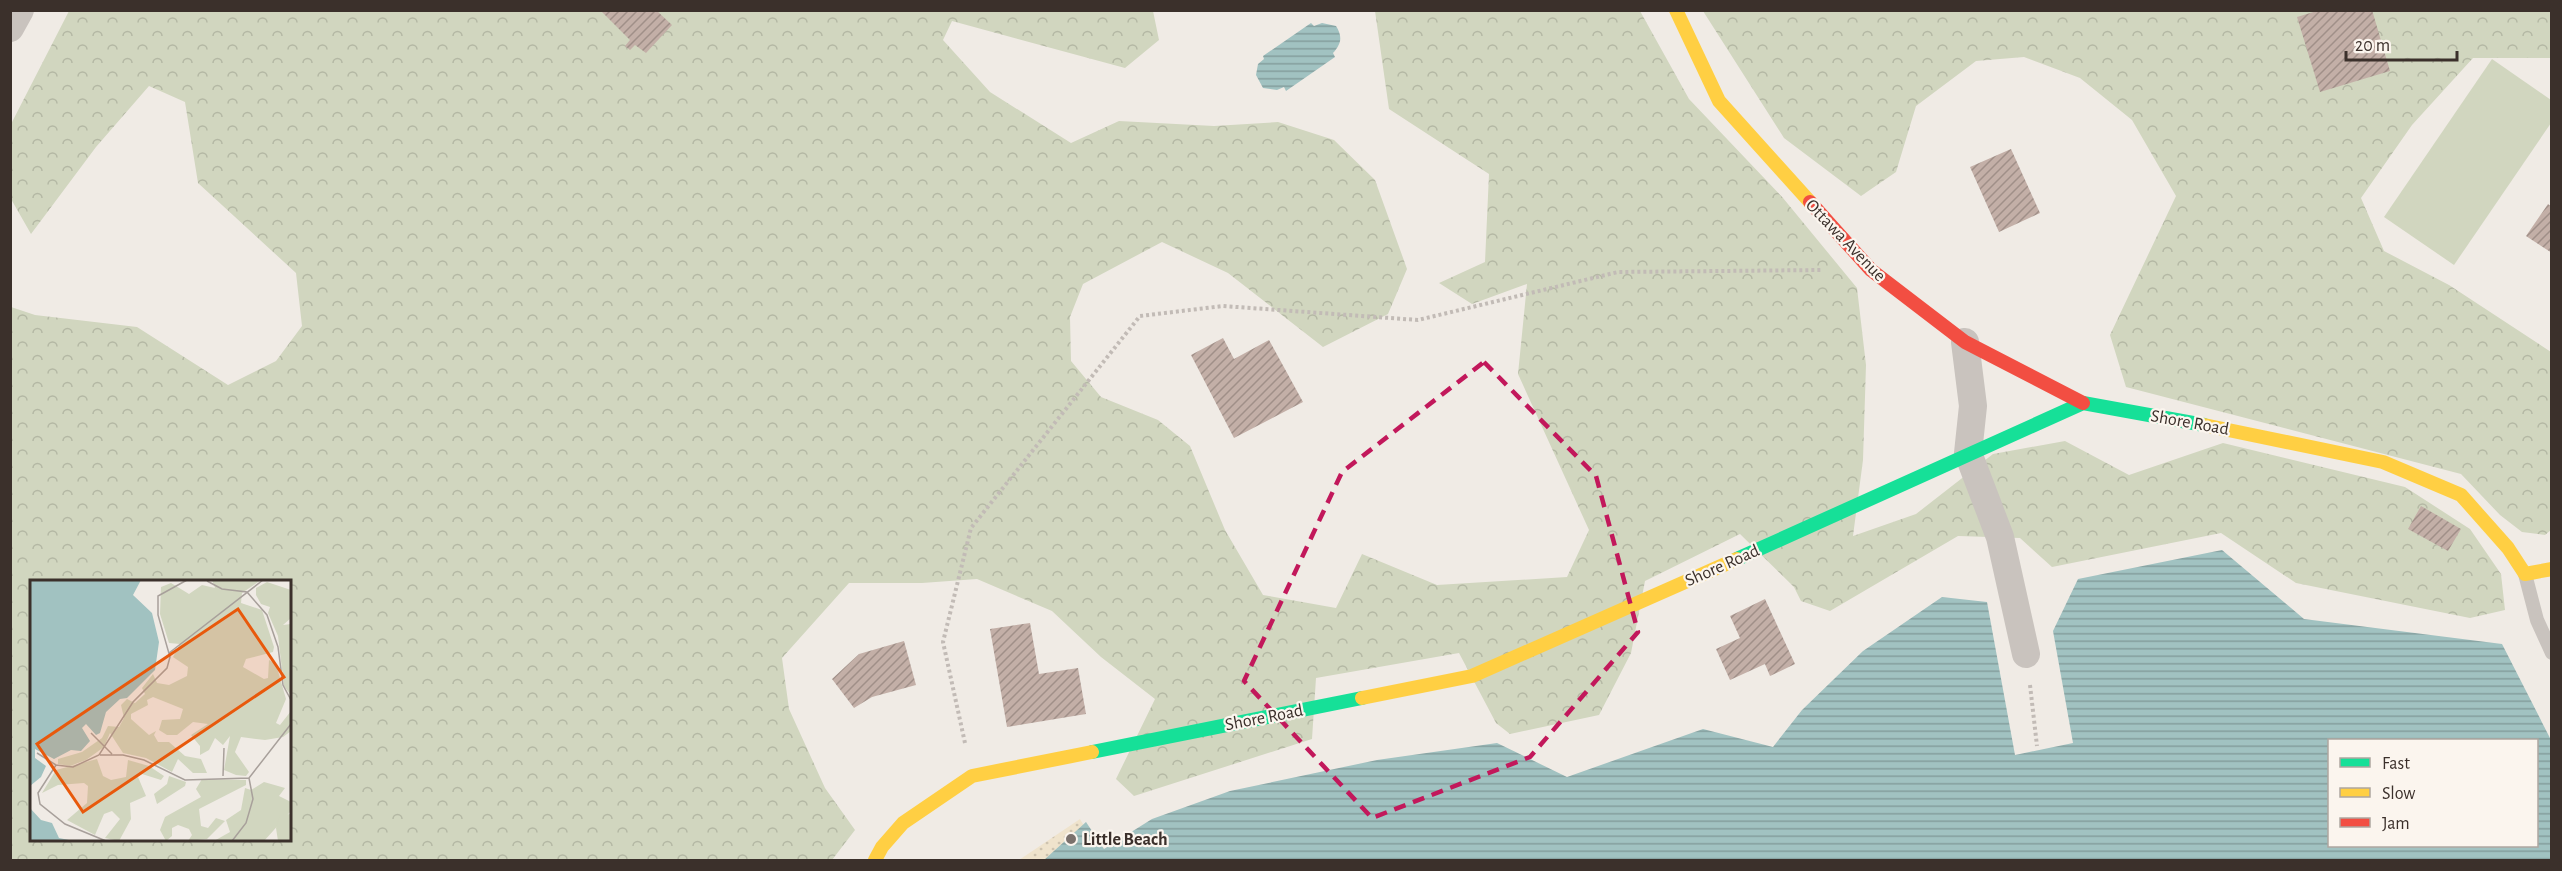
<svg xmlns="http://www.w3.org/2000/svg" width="2562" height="871" viewBox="0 0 2562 871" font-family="'Alegreya Sans',sans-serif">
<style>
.forest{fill:url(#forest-crowns);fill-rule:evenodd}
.sand{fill:url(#sand-dots)}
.park{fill:#d1d6bf}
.water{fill:url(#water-rules);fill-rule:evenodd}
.building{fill:url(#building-hatch)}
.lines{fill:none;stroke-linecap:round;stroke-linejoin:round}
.path{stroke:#c2bbb6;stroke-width:4;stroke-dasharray:3 3;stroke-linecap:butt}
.lane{stroke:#c9c3be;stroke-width:14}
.street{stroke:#c9c3be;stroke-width:28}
.fast{stroke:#16e098;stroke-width:14}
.slow{stroke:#ffcf43;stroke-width:14}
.jam{stroke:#f24e42;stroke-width:14}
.marked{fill:none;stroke:#c2185b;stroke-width:4.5;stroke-dasharray:12 8;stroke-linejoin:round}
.poi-dot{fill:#7a716c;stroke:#fbf5ee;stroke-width:2}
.labels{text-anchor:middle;stroke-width:4.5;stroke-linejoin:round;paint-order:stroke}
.street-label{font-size:18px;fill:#3b302b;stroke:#fbf5ee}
.poi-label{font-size:18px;font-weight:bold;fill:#3b302b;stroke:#fbf5ee;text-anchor:start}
.inset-road{fill:none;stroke:#a8a09b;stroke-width:1.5}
.view{fill:#e8590c;fill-opacity:0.15;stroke:#e8590c;stroke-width:3}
.inset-edge{fill:none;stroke:#3b302b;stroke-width:3}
</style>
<defs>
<pattern id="forest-crowns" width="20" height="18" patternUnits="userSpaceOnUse" patternTransform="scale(1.5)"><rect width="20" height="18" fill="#d1d6bf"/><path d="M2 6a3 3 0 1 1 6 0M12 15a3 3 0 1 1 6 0" fill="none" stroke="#b4b8a4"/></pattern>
<pattern id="sand-dots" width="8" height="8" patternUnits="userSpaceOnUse" patternTransform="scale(1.5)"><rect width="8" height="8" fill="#efe3cc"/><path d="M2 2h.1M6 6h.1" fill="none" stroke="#cec3af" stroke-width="1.8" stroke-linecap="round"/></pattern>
<pattern id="water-rules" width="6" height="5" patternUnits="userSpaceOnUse" patternTransform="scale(1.5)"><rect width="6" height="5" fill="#a1c2c1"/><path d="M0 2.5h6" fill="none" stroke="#849e9d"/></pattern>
<pattern id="building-hatch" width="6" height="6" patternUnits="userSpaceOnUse" patternTransform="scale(1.5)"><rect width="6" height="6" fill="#c3afa7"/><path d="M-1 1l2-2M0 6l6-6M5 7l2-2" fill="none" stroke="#a08f88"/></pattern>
</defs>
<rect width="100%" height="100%" fill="#f0ebe5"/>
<!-- forest -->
<path class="forest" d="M69,11h1084l6,29 -34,28 -173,-47 -9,19 47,52 81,51 48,-22 95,5 64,-4 56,18 41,40 32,89 -19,45 -65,33 -95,-74 -66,-31 -79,42 -13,33 1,44 30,36 57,23 32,26 35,84 38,65 73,13 26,-54 75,31 130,-8 22,-47 -71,-156 9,-90 -55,20 -33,-21 46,-21 4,-88 -100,-65 -14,-98h265l49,88 94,99 74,90 9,77 -3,95 -10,76 63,-22 77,-60 72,-13 64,34 94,-32 182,44 65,42 31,45 4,36 -35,8 -174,-35 -75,-50 -169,34 -32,-29 -62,-2 -128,75 -29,-10 -7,-14 -54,-53 -95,47 -14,72 -32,62 -89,19 -14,-11 -37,-70 -143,25 -4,61 -178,57 -18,-17 39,-80 -54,-42 -49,-46 -75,-32 -55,4h-73l-67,75 7,51 36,79 30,42 -23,30h-821v-553l24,8 102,12 91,58 48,-24 26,-35 -6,-53 -98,-90 -13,-81 -36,-16 -53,61 -65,87 -20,-35 -1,-73zM32,582h258v258h-258z
M1703,11h848v47h-78l-61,67 -51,73 23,53 65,34 102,67v178l-6,5 -23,-3 -22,-17 -39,-41 -335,-87 -16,-52 66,-139 -44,-76 -52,-42 -56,-21 -48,4 -60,45 -20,66 -35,24 -77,-58z"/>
<!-- sand -->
<path class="sand" d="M1080,819l23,40 5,1h-89z"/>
<!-- park -->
<path class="park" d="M2492,59l59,41v23l-97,142 -70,-48z"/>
<!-- water -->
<path class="water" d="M1311,23l3,3 8,-3 14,3c7,11 5,18 -3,27l2,4 -49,34 -2,-4 -7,3 -14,-2 -7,-13 2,-11 6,-5 -1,-3z
M2222,550l82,69 198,25 49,96v120h-1507l42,-38 18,27 48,-30 78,-28 147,-31 120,-17 70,34 136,-48 70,18 29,-37 61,-59 79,-54 45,5 28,153 58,-12 -20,-112 25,-52zM2330,740h206v106h-206z"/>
<!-- building -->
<path class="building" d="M600,10h56l16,15 -26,28 -11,-8 -5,5 -5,-4 5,-6z
M2320,10h52l18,61 -70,21 -23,-75z
M2011,149l29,64 -41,19 -29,-65z
M2548,204l4,3v46l-26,-17z
M1223,338l11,21 35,-19 34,62 -69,36 -43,-83z
M2421,506l40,23 -13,22 -40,-22z
M1765,599l30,65 -25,12 -5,-12 -35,16 -14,-31 24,-11 -10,-22z
M1030,623l9,51 39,-6 8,46 -79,13 -17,-98z
M904,641l12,44 -44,12 -18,11 -22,-29 27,-25z"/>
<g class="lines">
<!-- path -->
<path class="path" d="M2030,685l7,61
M965,743l-22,-101 28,-114 169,-212 83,-10 195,14 200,-48 204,-2"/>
<!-- lane -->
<path class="lane" d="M2525,574l12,46 15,33"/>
<!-- street -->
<path class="street" d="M10,28l10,-18
M1965,342l8,64 -5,47 32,84 26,117"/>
<!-- fast -->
<path class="fast" d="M1737,559l346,-156 121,22
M1092,752l270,-54"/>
<!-- slow -->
<path class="slow" d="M1676,10l43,91 91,101
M2204,425l179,37 78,33 47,53 17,26 27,-5
M1362,698l110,-22 265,-117
M875,860l7,-13 21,-24 69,-47 120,-24"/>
<!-- jam -->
<path class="jam" d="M1810,202l61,68 94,72 118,61"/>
</g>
<!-- marked area -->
<path class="marked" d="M1484,362l112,114 42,156 -108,125 -158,61 -128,-137 98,-209z"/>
<!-- markers -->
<circle class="poi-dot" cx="1071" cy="839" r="6"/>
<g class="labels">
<!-- street labels -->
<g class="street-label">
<text transform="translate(1846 240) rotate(46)" y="6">Ottawa Avenue</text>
<text transform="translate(2190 422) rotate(10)" y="6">Shore Road</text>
<text transform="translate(1722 565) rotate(-24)" y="6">Shore Road</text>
<text transform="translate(1264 717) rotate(-11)" y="6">Shore Road</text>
</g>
<!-- poi labels -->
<g class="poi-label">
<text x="1083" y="845">Little Beach</text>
</g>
</g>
<!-- overview -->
<g transform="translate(30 580)">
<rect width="261" height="261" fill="#f0ebe5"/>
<path d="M234,202l21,6 -6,8 12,6v9l-27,30h-50l16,-9 -4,-12 15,-10 4,-22 6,2z" fill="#d1d6bf"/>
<path d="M182,0h49l-19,13 -1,10 21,7 12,37 -1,5 -27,7 -3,8 21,12 4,-1 1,-18 7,4 10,35 -10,24 4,2 11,-14v20l-8,6 -18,3 -24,-3 -6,15 14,20 -3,4 -10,-1 -12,-5 6,-34 -7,9 -8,-7 -6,12 -9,5v-9l-9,-11 17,-11 -15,-2 -16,13h-10l-8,-5 3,-10 18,-1 3,-10 -30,-12 -6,3 1,5 -17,9v5l18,16 7,-4 -2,4 4,7h11l16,14 16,3 6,14h-14l-15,-14 -6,13 -26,-14 -23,-5 -13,-20 -6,14 -18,13 -16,6 -12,-2v-5l24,-7 20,-14 6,-12 11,1 5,-9 -3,-13 6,-6 8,4 10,-9 -3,-6 11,-14 4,9 12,2 18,-9 1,-9 -15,-10 7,-13 -11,-1 -9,-29 1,-27 10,-4 18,11 13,-9 13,3zM237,2l24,8v28l-8,7 8,-1 -1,70 -6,-8 -6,-50 -10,-23 2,-6 -9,-3 -5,-9v-7zM67,179l6,17 8,4 15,-3 2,-17 21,6 15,10 -3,4 -19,-6 -4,3 8,19 -16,7 1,16 -12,22 -14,-3 15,-19 -8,-8 -8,3 -9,21 -28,-15 20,-17 1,-17 -4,-3 -26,2 -16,8 14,-23zM139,196l17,6 -1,4 -28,18 -3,-10 13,-10zM172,199l44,1v5l-47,24 2,17 7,2 8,-10 9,3 -18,18 -19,2 4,-6 -3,-6 -11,-4 -6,3v8l-6,5 -6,-11 5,-13 36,-20 -5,-8zM261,234v27h-13l-2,-13 4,-13z" fill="#d1d6bf"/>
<path d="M0,0h111l-8,15 19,18 7,29 -4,28 -28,28 -7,1 -14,13 -6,21 -4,2 -10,-11 -4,4 8,13 -9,10 -10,-1 -17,9 -19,-10v9l11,8 -5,11 -11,9zM0,228l11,12 11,3 7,15 15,3h-44z" fill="#a1c2c1"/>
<path class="inset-road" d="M177,1l15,8 25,3 20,23 11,32 5,38 8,15M139,73l94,-73M61,153l21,21M7,173l19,12M70,175h23l21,5 41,20 64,-2 42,-54M193,196l1,-28M76,261l-41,-17 -25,-20 -2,-11 18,-28 17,2 26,-12 34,-53 34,-34 3,-11 -12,-42v-19l29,-16M202,261l14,-18 7,-24 -4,-21"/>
<path class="view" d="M208,29l46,68 -201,135 -46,-68z"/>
<rect width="261" height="261" class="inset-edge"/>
</g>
<!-- border -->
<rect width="2562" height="871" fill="none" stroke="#3b302b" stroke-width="24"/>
<!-- legend -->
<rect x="2328" y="739" width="210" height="108" fill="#fbf5ee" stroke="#aea6a0" stroke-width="1.5"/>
<rect x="2340" y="758" width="30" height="9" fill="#16e098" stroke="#aea6a0" stroke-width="1.5"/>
<text x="2382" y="769" font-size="18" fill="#3b302b">Fast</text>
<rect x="2340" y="788" width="30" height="9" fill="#ffcf43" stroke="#aea6a0" stroke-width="1.5"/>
<text x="2382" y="799" font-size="18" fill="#3b302b">Slow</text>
<rect x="2340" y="818" width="30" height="9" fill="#f24e42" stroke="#aea6a0" stroke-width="1.5"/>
<text x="2382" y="829" font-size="18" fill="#3b302b">Jam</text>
<!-- scale -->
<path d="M2346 51v9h111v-9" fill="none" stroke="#3b302b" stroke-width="3"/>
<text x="2355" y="51" font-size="18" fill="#3b302b" stroke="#fbf5ee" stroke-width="4.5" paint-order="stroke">20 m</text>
</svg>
